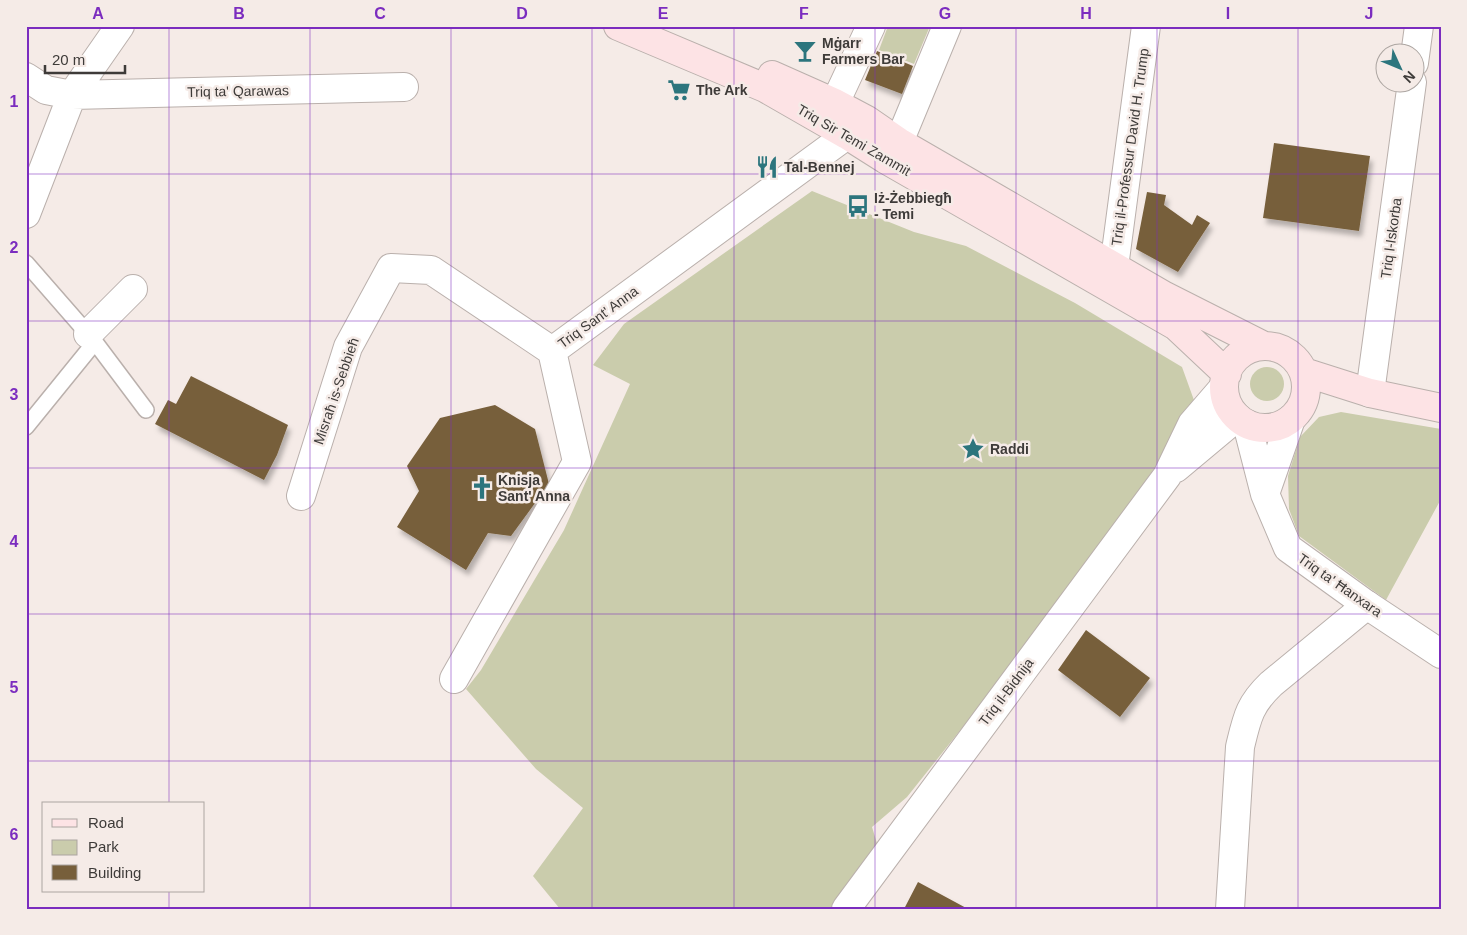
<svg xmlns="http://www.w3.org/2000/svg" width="1467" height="935" viewBox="0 0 1467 935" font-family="Helvetica,sans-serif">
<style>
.green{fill:#caccac}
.building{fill:#775f3b;filter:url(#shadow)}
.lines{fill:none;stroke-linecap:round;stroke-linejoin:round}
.service-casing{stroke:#bab0ac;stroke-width:18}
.minor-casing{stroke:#bab0ac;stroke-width:30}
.tertiary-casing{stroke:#bab0ac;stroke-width:30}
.secondary-casing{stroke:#bab0ac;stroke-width:30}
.service{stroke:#fff;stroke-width:15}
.minor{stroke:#fff;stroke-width:28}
.tertiary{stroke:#fff;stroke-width:28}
.secondary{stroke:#fde3e5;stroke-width:28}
.grid{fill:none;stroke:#7b2cbf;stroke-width:1;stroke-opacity:0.55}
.labels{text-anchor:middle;stroke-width:5;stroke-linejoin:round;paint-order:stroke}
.poi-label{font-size:14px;font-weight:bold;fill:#3e3b39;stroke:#f5ebe7;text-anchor:start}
.street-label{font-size:14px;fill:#3e3b39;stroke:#f5ebe7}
.neatline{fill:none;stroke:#7b2cbf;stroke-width:2}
.grid-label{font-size:16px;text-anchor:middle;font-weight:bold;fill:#7b2cbf}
</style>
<defs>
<filter id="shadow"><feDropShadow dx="3" dy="5.5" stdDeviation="2.5" flood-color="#0004"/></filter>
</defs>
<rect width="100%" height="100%" fill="#f5ebe7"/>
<!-- green -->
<path class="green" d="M888,26h42l-16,38 -35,-14z
M812,191l102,41 52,14 109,57 107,64 13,36 -35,57 -104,150 -149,187 -35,30 7,23 -42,59h-277l-27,-33 50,-68 -47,-39 -70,-80 15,-19 83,-140 66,-146 -37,-19 31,-41z
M1250 384a17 17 0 1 1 34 0a17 17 0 1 1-34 0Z
M1341,412l100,17v70l-55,101 -87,-64 -10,-27 -1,-33 12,-39 19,-20z"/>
<!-- building -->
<path class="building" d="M877,51l36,15 -11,28 -37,-14z
M1274,143l96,13 -11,75 -96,-13z
M1147,192l19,3 -2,10 28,20 5,-10 13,8 -32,49 -42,-23z
M191,376l97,49 -11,30 -13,25 -109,-56 13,-24 8,4z
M495,405l40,24 14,55 -38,52 -23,-3 -22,37 -69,-43 22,-36 -12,-25 33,-48z
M1086,630l64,48 -30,39 -62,-47z
M918,882l50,27h-64z"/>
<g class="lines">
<defs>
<path id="service" d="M26,263l69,79 51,68
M26,427l69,-85"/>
<path id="minor" d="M1414,63l5,-37
M26,77l20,13 26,5 332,-8
M835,103l36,-77
M899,142l48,-116
M26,214l46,-119 48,-69
M1114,267l32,-241
M88,334l45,-45
M1370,393l42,-311
M301,496l47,-149 43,-79 40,2 121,81
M454,679l123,-217 -25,-111 295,-216 11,-19
M1230,909l10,-162c7,-29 9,-42 31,-63l96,-79"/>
<path id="tertiary" d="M1247,424l18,70 23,54 79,57 74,49
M1176,468l61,-51
M1265,494l26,-75
M846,909l321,-433 25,-52 32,-37"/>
<path id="secondary" d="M618,26l147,62 82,47 38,24 291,167 51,48
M772,75l63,28 32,17 32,22 266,154 97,49
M1224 387a41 41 0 1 1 82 0a41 41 0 1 1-82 0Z
M1304,372l66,21 71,15"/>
</defs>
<!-- service casing -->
<use href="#service" class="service-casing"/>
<!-- minor casing -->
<use href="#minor" class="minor-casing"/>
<!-- tertiary casing -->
<use href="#tertiary" class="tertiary-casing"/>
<!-- secondary casing -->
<use href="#secondary" class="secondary-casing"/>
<!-- service -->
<use href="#service" class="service"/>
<!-- minor -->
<use href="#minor" class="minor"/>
<!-- tertiary -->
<use href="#tertiary" class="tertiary"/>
<!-- secondary -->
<use href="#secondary" class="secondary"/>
</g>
<!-- grid -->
<path class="grid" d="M169,26v778M310,26v883M451,26v883M592,26v883M734,26v883M875,26v883M1016,26v883M1157,26v883M1298,26v883M26,174h1415M26,321h1415M26,468h1415M26,614h1415M26,761h1415M169,891v18"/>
<!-- icons -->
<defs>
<symbol id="bar-bare" viewBox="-9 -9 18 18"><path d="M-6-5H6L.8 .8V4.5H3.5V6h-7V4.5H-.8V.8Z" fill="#2c757d" stroke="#f5ebe7" stroke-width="2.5" paint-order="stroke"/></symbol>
<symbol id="supermarket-bare" viewBox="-9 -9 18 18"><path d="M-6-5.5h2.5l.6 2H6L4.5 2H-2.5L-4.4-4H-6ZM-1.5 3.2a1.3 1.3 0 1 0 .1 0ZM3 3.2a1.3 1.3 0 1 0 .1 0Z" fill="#2c757d" stroke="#f5ebe7" stroke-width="2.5" paint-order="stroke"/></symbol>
<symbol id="restaurant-bare" viewBox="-9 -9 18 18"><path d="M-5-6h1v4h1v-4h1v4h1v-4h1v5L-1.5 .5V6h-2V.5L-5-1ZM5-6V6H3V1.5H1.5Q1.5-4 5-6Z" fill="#2c757d" stroke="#f5ebe7" stroke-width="2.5" paint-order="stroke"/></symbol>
<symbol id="bus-bare" viewBox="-9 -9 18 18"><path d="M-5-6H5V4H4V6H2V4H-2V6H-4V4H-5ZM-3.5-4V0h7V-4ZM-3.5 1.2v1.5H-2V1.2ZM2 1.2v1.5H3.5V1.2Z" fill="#2c757d" stroke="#f5ebe7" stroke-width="2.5" paint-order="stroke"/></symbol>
<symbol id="sight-bare" viewBox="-9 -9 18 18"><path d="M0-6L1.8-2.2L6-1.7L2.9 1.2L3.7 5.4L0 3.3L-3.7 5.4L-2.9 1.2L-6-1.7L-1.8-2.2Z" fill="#2c757d" stroke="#f5ebe7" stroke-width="2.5" paint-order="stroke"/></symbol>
<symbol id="church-bare" viewBox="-9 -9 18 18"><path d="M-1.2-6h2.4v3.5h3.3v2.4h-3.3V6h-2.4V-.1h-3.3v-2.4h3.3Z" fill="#2c757d" stroke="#f5ebe7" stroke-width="2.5" paint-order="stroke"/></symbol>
</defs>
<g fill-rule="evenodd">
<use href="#bar-bare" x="789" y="35" width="32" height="32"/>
<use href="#supermarket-bare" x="663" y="74" width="32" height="32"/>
<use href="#restaurant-bare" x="751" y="151" width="32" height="32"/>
<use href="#bus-bare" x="842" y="190" width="32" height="32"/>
<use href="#sight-bare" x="957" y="433" width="32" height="32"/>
<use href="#church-bare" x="466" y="472" width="32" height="32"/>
</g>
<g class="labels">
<!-- poi labels -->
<g class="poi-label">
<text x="822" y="48">Mġarr<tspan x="822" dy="16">Farmers Bar</tspan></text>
<text x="696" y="95">The Ark</text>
<text x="784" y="172">Tal-Bennej</text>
<text x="874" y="203">Iż-Żebbiegħ<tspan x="874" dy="16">- Temi</tspan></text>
<text x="990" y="454">Raddi</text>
<text x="498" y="485">Knisja<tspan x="498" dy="16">Sant' Anna</tspan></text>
</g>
<!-- street labels -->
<g class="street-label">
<text transform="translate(238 91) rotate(-1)" y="5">Triq ta' Qarawas</text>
<text transform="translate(854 140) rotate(30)" y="5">Triq Sir Temi Zammit</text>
<text transform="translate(1130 147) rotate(-82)" y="5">Triq il-Professur David H. Trump</text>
<text transform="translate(1391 238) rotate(-82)" y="5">Triq l-Iskorba</text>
<text transform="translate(598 317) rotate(-36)" y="5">Triq Sant' Anna</text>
<text transform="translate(336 391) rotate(-71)" y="5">Misraħ is-Sebbieħ</text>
<text transform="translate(1340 585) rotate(35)" y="5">Triq ta' Ħanxara</text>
<text transform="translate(1006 692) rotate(-53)" y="5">Triq il-Bidnija</text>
</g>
</g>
<!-- border -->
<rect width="1467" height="935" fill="none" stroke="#f5ebe7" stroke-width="55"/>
<!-- legend -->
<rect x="42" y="802" width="162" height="90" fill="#f5ebe7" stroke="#aca5a1"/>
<rect x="52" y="819" width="25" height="8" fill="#fde3e5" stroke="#aca5a1"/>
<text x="88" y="828" font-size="15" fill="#3e3b39">Road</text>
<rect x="52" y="840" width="25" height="15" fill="#caccac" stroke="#aca5a1"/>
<text x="88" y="852" font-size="15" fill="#3e3b39">Park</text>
<rect x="52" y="865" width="25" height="15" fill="#775f3b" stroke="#aca5a1"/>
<text x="88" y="878" font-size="15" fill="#3e3b39">Building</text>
<!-- north arrow -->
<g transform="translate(1400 68) rotate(134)"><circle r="24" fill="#f5ebe7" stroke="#aca5a1"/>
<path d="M0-4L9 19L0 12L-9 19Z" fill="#2c757d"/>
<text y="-8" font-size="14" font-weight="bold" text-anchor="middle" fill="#3e3b39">N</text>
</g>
<!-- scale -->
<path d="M45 65v8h80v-8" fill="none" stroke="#3e3b39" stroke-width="2.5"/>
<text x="52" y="65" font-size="15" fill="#3e3b39" stroke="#f5ebe7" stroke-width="4" paint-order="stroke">20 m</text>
<rect x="28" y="28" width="1412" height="880" class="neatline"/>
<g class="grid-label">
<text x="98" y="19">A</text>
<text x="239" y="19">B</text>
<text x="380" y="19">C</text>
<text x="522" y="19">D</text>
<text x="663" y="19">E</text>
<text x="804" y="19">F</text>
<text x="945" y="19">G</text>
<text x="1086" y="19">H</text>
<text x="1228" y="19">I</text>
<text x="1369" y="19">J</text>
<text x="14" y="107">1</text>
<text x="14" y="253">2</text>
<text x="14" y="400">3</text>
<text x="14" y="547">4</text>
<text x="14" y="693">5</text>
<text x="14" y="840">6</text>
</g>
</svg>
